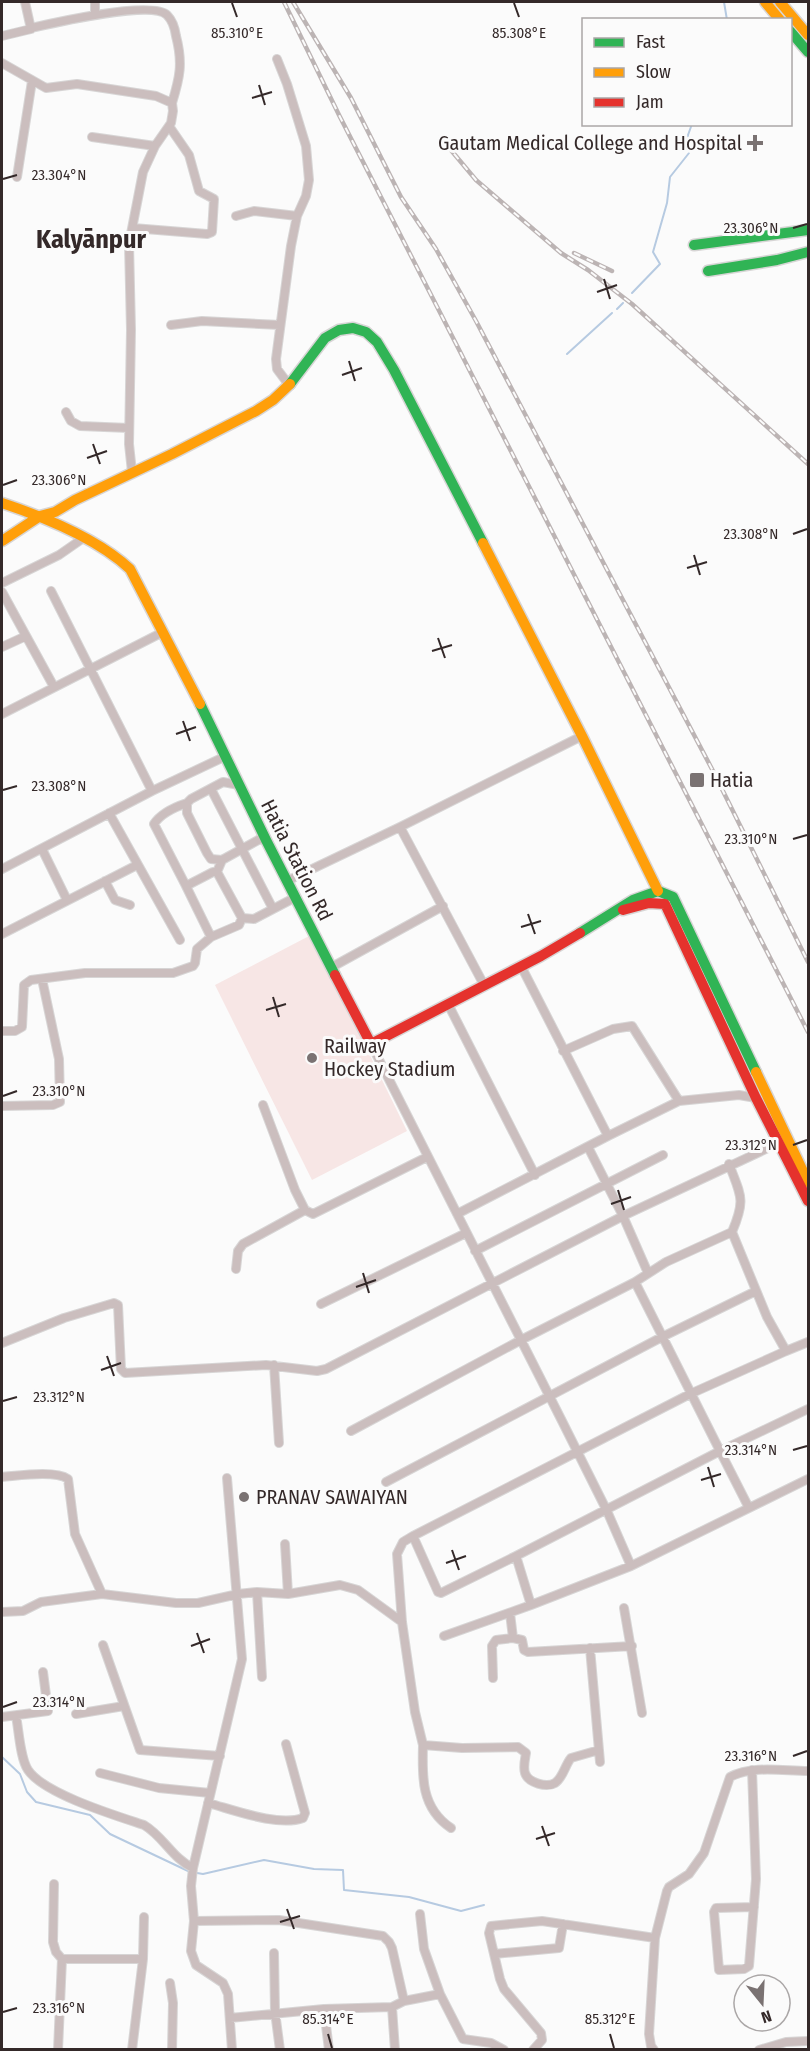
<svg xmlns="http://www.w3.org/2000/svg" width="810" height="2051" font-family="'Fira Sans Condensed',sans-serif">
<rect width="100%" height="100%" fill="#fbfbfb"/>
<!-- green -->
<path fill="#f7e6e5" d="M311,935L407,1131L312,1180L215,985Z"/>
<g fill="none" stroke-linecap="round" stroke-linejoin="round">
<!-- stream -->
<path stroke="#b6cae1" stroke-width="2" d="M724,2L727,20
M632,293L660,264L653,252L667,203L670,177L689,153L688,135L692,124
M617,309L623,303
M567,354L612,313
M2,1757L20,1774L27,1792L36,1802L90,1815L110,1834L188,1871
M197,1873L203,1874L264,1860L314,1869L343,1870L344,1890L409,1897L461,1911L484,1905"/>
<!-- street casing -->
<g stroke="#d7d5d5" stroke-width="10">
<path id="street" d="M95,2V15
M31,28C53,23 152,0 167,15C172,20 175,29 176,36C183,63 180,77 172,103
M2,36L31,29L25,2
M277,59L287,84L306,146L309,180L306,196L297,216L291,246L276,359L277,369L289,385
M2,63L46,88L77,84L156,96L172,103L173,111L171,123L155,146L143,172L129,244L131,330L129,444L132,472
M92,137L155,146
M17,177L32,81
M236,216L254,211L297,216
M133,228L207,234L212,232L214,199L199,191L189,155L169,126
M171,325L202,321L280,325
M66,412L71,421L80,426L129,428
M2,583L59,555L82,539
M51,591L152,791
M2,592L54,687
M2,647L26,636
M2,714L163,632
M211,789L273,909
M109,813L180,940
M400,827L484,985
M266,840L260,839L222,860L217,872L242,918L254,919L296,897
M42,849L67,900
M222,860L211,859L207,853L187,813V803L191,799L223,782L239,785
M2,869L152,791L226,756
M217,872H213L186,886L211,937L239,925L242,918
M105,881L115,900L130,905
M287,881L400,827L582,736
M186,886L154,824C161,813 175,807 187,803
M2,934L137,865
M332,967L443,906
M448,1004L535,1175
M2,1031H15L22,1027L24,985L31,980L85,973H173L193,966L195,963L197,949L211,937
M371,1044L562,1421L607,1511L631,1566L808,1479
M563,1051L613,1029L632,1026L679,1101
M263,1105L295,1190L305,1210L313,1214L427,1157
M2,1106L53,1105L60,1102L59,1059L42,979
M608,1136L679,1101L739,1095L756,1098
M588,1147L623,1216L648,1273
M729,1164C741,1196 746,1199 732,1232
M457,1214L608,1136L521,966
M475,1251L663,1155
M236,1269L238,1251L243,1244L305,1210
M321,1304L466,1233
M2,1343L64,1318L114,1303L118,1305L121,1369L125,1373L266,1365L317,1371L326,1369L623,1216L783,1141
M274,1365L279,1443
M351,1431L521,1340L635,1282
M2,1477C17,1476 55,1470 68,1479L75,1534L102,1594L176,1603H198L238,1594L257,1592L288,1594L340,1585L358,1590L402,1622
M227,1478L242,1659L193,1868L191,1886L194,1921L191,1951L196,1965L223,1983L228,1994L232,2050
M386,1482L662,1337L756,1291
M749,1508L720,1451L808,1409
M413,1536L403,1542L397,1554L402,1622L415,1712L423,1745L462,1748L518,1747L526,1753C525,1759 523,1767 525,1773C528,1783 547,1788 555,1783C563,1778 565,1765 571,1758L599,1750
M285,1544L288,1594
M516,1556L441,1593L438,1592L413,1536L690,1394L786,1351
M631,1566L531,1605L516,1556L720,1451L635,1282L666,1262L732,1232L767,1317L786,1351L808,1342
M257,1592L262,1677
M624,1608L642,1713
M2,1612L23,1611L41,1602L102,1594
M510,1613L513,1638
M444,1636L531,1605
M103,1645L140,1750L220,1756
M590,1648L600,1762
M493,1678L492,1646L496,1640L513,1638L522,1640L524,1650L528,1652L632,1646
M76,1714L124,1706
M16,1716C19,1731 20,1758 28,1770C44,1794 117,1816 144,1825C163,1836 173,1859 193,1868
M2,1717L48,1711L43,1672
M423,1745C422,1777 421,1808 451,1828
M752,1770L756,1879L749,1966L744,1969L719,1970L714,1912L716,1908L754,1907
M100,1773L159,1788L210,1793
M208,1803C234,1810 278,1827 303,1818L305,1813L286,1744
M54,1884L53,1942L56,1952L62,1959H143
M420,1914L424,1949L440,1994
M194,1921L279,1920L383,1936L389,1942L392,1948L404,2001
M274,1953L275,2012L280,2050
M494,1954L559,1948L563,1924
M170,1983L173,2003L172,2050
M324,2009L392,2007
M230,2018L324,2009L329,2050
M58,2050L62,1959
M132,2050L143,1959L144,1917
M395,2050L392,2007L404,2001L440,1994L463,2039L491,2043L504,2050
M533,2050L542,2040L541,2033L504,1989L500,1979L489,1933L491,1926L542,1921L655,1938L667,1891L669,1887L689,1874L704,1853L730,1777C753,1765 783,1771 808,1771
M654,2050L651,2046L649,2034L655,1938
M759,2050L786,2042L808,2041"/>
</g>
<!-- fast casing -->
<g stroke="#d7d5d5" stroke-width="13">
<path id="fast" d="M790,31L808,52
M694,245L808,230
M708,271L777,260L808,252
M290,384L325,338L339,330L353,328L366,332L377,342L394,370L483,543
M200,704L266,840L335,975
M580,933L633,900L658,891L673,897L756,1072"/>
</g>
<!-- slow casing -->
<g stroke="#d7d5d5" stroke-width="13">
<path id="slow" d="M765,2L780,20
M780,2L808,35
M2,503C44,517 98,539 130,569L200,704
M2,541L40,516L55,512L75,500L172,454L256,411L273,400L290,384
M483,543L582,736L658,891
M756,1072L808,1182"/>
</g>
<!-- jam casing -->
<g stroke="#d7d5d5" stroke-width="13">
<path id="jam" d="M623,910L649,903L665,904L756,1098L808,1201
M335,975L371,1044L541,956L580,933"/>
</g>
<!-- street -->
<use href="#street" stroke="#cbbebe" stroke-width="8"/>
<!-- fast -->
<use href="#fast" stroke="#30b455" stroke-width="10"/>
<!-- slow -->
<use href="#slow" stroke="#ff9f0a" stroke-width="10"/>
<!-- jam -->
<use href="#jam" stroke="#e5322d" stroke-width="10"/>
<!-- rail casing -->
<g stroke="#bcb4b4" stroke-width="4.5">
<path id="rail" d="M284,2L339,115L808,1032
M293,2L351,98L401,197L436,249L476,321L713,771L808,962
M445,143L476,180L561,253L588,270L632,304L808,464
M574,253L612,271"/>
</g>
<!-- rail -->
<use href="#rail" stroke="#fbfbfb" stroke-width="2" stroke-dasharray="7" stroke-linecap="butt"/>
</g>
<!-- ticks -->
<path fill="none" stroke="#342929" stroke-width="2" d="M232,3L237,17M514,3L519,17M259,85L265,105M252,98L272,92M3,179L17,175M793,228L807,224M604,279L610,299M597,292L617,285M349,361L355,381M342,375L362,368M93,444L100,464M87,458L107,451M3,485L17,480M793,534L807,529M694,555L700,575M687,568L707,562M438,638L445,658M432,651L452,645M183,721L190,741M176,734L196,727M3,790L17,786M793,839L807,835M528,914L535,934M521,927L541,921M273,997L279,1017M266,1010L286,1004M3,1096L17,1091M793,1145L807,1140M618,1190L624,1210M611,1204L631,1197M363,1273L369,1293M356,1287L376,1280M107,1356L114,1376M101,1370L121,1363M3,1401L17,1397M793,1450L807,1446M708,1467L714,1487M701,1480L721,1474M452,1550L459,1570M446,1563L466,1556M197,1633L204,1653M191,1646L210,1639M3,1707L17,1702M793,1756L807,1751M542,1826L549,1846M536,1839L555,1833M287,1909L294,1929M280,1922L300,1916M3,2012L17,2008M328,2034L332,2048M610,2034L614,2048"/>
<!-- markers -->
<g fill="#7a7272" stroke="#fbfbfb" stroke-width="2">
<path d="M752 134h6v6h6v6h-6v6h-6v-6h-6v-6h6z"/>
<rect x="689" y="772" width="16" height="16" rx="3"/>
<circle cx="312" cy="1058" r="6"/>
<circle cx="244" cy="1497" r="6"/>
</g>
<g text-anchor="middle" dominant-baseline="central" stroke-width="6" stroke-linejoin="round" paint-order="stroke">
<!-- poi labels -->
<g font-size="20" fill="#342929" stroke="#fbfbfb" text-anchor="start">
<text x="742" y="143" text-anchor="end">Gautam Medical College and Hospital</text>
<text x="710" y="780">Hatia</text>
<text x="324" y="1046">Railway<tspan x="324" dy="23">Hockey Stadium</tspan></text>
<text x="256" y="1497">PRANAV SAWAIYAN</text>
</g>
<!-- street labels -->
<g font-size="20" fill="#342929" stroke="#fbfbfb">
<text transform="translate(297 860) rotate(63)">Hatia Station Rd</text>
</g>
<!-- district labels -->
<g font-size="26" font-weight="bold" fill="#342929" stroke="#fbfbfb">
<text x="91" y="239">Kalyānpur</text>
</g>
</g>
<g font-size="15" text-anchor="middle" fill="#342929" stroke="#fbfbfb" stroke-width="6" stroke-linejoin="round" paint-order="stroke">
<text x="237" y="38">85.310°E</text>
<text x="519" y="38">85.308°E</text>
<text x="59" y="180">23.304°N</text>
<text x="751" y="233">23.306°N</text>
<text x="59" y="485">23.306°N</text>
<text x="751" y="539">23.308°N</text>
<text x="59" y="791">23.308°N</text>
<text x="751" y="844">23.310°N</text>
<text x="59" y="1096">23.310°N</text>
<text x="751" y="1150">23.312°N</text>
<text x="59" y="1402">23.312°N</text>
<text x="751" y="1455">23.314°N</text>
<text x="59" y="1707">23.314°N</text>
<text x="751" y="1761">23.316°N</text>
<text x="59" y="2013">23.316°N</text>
<text x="328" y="2024">85.314°E</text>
<text x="610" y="2024">85.312°E</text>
</g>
<!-- border -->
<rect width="810" height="2051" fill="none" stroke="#342929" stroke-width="6"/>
<!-- legend -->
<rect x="582" y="18" width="210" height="108" fill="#fbfbfb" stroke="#aba7a7" stroke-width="1.5"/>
<rect x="594" y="38" width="30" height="9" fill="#30b455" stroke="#aba7a7" stroke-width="1.5"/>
<text x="636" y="48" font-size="18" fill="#342929">Fast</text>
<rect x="594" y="68" width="30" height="9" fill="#ff9f0a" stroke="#aba7a7" stroke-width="1.5"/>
<text x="636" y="78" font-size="18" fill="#342929">Slow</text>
<rect x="594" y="98" width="30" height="9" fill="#e5322d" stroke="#aba7a7" stroke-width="1.5"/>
<text x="636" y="108" font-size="18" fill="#342929">Jam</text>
<!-- north arrow -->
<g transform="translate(762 2003) rotate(162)"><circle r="28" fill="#fbfbfb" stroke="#aba7a7" stroke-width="1.5"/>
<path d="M0-4.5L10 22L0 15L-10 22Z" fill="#7a7272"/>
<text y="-9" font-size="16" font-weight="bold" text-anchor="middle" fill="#342929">N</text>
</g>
</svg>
